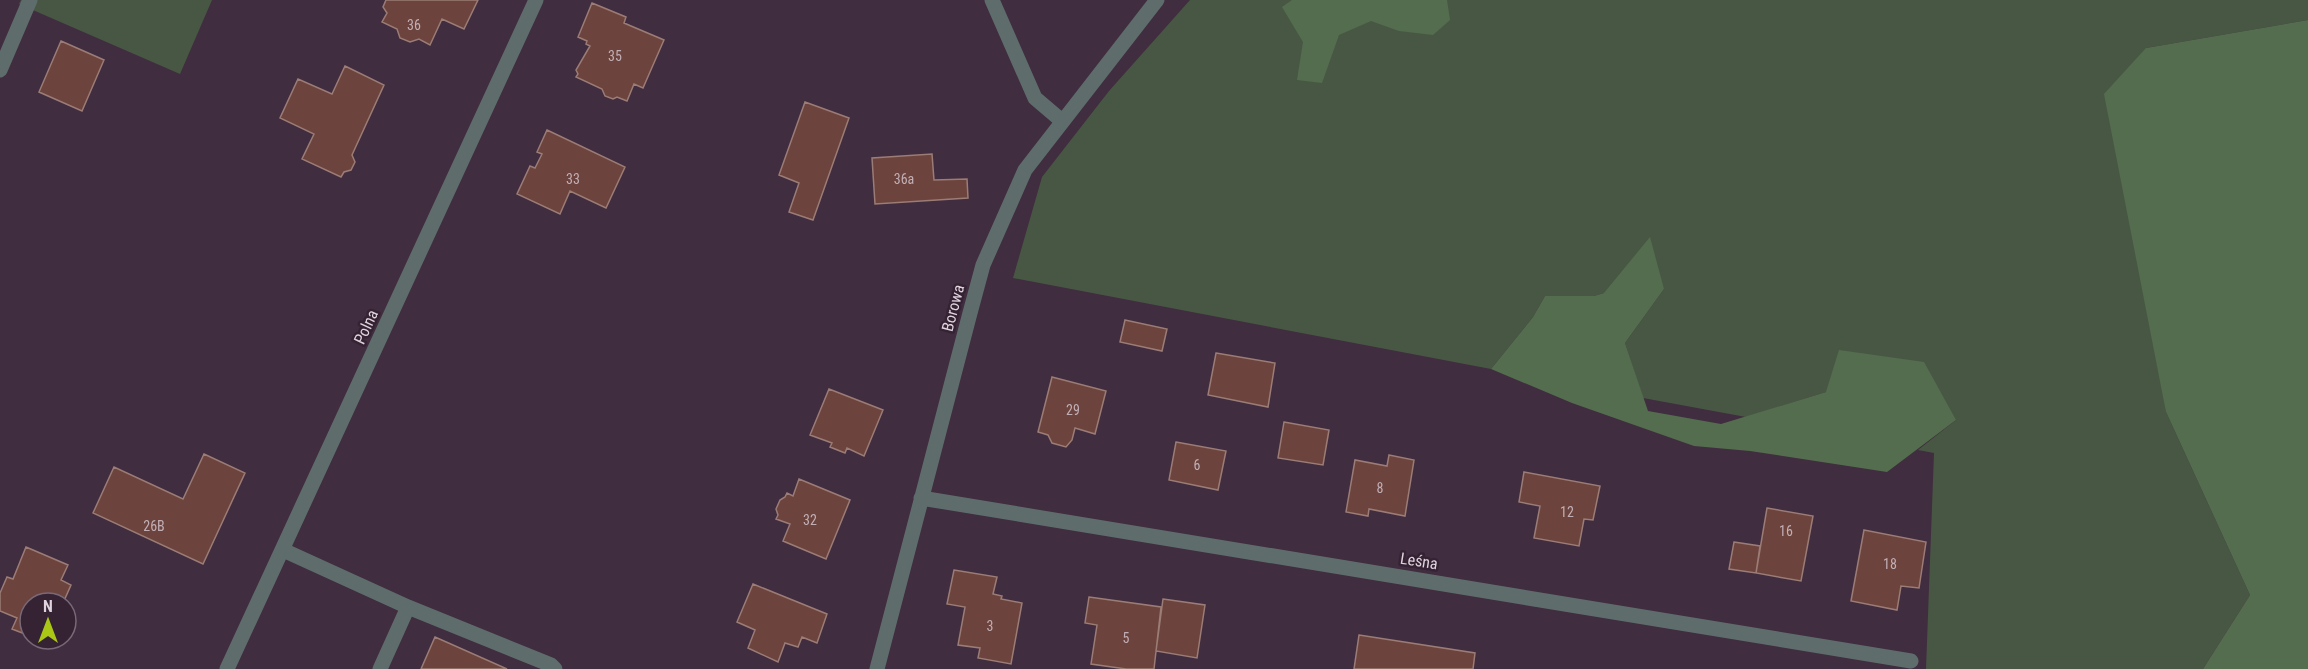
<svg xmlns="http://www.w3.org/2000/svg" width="2308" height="669" font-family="'Roboto Condensed',sans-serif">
<rect width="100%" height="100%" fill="#402d3f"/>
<!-- green -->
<path fill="#485744" d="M21,0H212L180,74L19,4Z
M1190,0H2308V20L2146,48L2166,412L2250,595L2203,669H1926L1934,453L1918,450L1956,420L1826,392L1746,417L1643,398L1625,343L1664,289L1604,293L1594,296H1545L1533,317L1491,369L1013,278L1042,177L1109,91Z"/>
<!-- forest -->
<path fill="#546d4e" d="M1292,0H1447L1450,20L1433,35L1399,31L1371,21L1339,35L1322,83L1297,80L1303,42L1282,7Z
M2308,20V669H2203L2250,595L2166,412L2104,94L2146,48Z
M1650,237L1664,289L1625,343L1648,411L1721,424L1826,392L1839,350L1924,362L1956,420L1887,472L1750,451L1694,446L1572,403L1491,369L1533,317L1545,296H1594L1604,293Z"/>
<!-- building -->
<path fill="#6c443d" stroke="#9b7c76" stroke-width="1.5" d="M386,0H478L464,29L442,19L430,45L419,39L410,42L400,38L397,29L382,22L387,13L383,7Z
M592,3L626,17L624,23L664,40L643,88L634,84L627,101L617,97L613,99L605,96L602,89L576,77L578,74L576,70L590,46L586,44L587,41L578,37Z
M61,41L104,60L82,111L39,92Z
M345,66L384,85L352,155L355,162L351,170L344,172L341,177L302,159L314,134L280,118L298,79L332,94Z
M805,102L849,118L813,220L789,212L799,183L779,175Z
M547,130L625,167L606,208L570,191L560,214L517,194L530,166L535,168L542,154L537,152Z
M932,154L934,180L967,179L968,198L875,204L872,158Z
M1125,320L1167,329L1162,351L1120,342Z
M1216,353L1275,363L1268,407L1208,395Z
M1052,377L1106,391L1095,434L1075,428L1072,440L1066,447L1052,443L1048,435L1038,432Z
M829,389L883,410L864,456L847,448L845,453L830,447L832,443L810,435Z
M1284,422L1329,430L1323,465L1278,458Z
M1176,442L1226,451L1218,490L1169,480Z
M204,454L245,473L203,564L93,513L114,467L183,499Z
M1389,455L1414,460L1405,516L1369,509L1368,516L1346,512L1355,460L1387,466Z
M1524,472L1600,486L1593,520L1584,519L1579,546L1534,538L1540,506L1519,502Z
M799,479L850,500L826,559L783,541L790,524L776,519L778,515L776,509L780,500L785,497L787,493L793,496Z
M1767,508L1813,516L1801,581L1756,573Z
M1864,530L1926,542L1919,588L1901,586L1897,610L1851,601Z
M1734,542L1760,546L1756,573L1729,569Z
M26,547L68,565L61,580L71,585L63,603H30V636L12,629L17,618L0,611V593L7,577L13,579Z
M954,570L997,577L993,594L1002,596L1001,599L1022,603L1011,664L978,658L980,648L958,645L965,607L947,604Z
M753,584L827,614L817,643L802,637L798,647L785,643L778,662L748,648L755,630L737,622Z
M1089,597L1161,607L1154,669H1126L1091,664L1097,625L1085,623Z
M1163,599L1205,605L1197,658L1156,651Z
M1359,635L1475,653L1473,669H1354Z
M435,637L507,669H421Z"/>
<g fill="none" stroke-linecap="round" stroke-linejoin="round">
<!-- minor -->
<path stroke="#5e6d6c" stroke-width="15" d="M992,0L1035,98L1062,121
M0,70L30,0
M921,498L1911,661
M283,550L408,607L380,669
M408,607L551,665L555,669
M227,669L536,0
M877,669L970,313L983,265L1025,170L1157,0"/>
</g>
<g text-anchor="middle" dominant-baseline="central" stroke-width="5" stroke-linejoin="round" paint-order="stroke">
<!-- number labels -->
<g font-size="14" fill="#c2afb6">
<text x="414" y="25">36</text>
<text x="615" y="56">35</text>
<text x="573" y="179">33</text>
<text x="904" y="179">36a</text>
<text x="1073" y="410">29</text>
<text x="1197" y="465">6</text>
<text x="1380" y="488">8</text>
<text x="1567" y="512">12</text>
<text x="810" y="520">32</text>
<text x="154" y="526">26B</text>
<text x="1786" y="531">16</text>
<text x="1890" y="564">18</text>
<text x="990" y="626">3</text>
<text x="1126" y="638">5</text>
</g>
<!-- street labels -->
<g font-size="16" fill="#dfd3de" stroke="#352334">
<text transform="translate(953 308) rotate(-75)">Borowa</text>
<text transform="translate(366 327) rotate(-65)">Polna</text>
<text transform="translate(1419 561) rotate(9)">Leśna</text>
</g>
</g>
<!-- north arrow -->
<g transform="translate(48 621)"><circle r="28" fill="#352334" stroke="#796978" stroke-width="1.5"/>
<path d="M0-4.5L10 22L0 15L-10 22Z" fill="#abc716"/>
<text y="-9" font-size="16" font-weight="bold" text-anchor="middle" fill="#dfd3de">N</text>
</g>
</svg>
